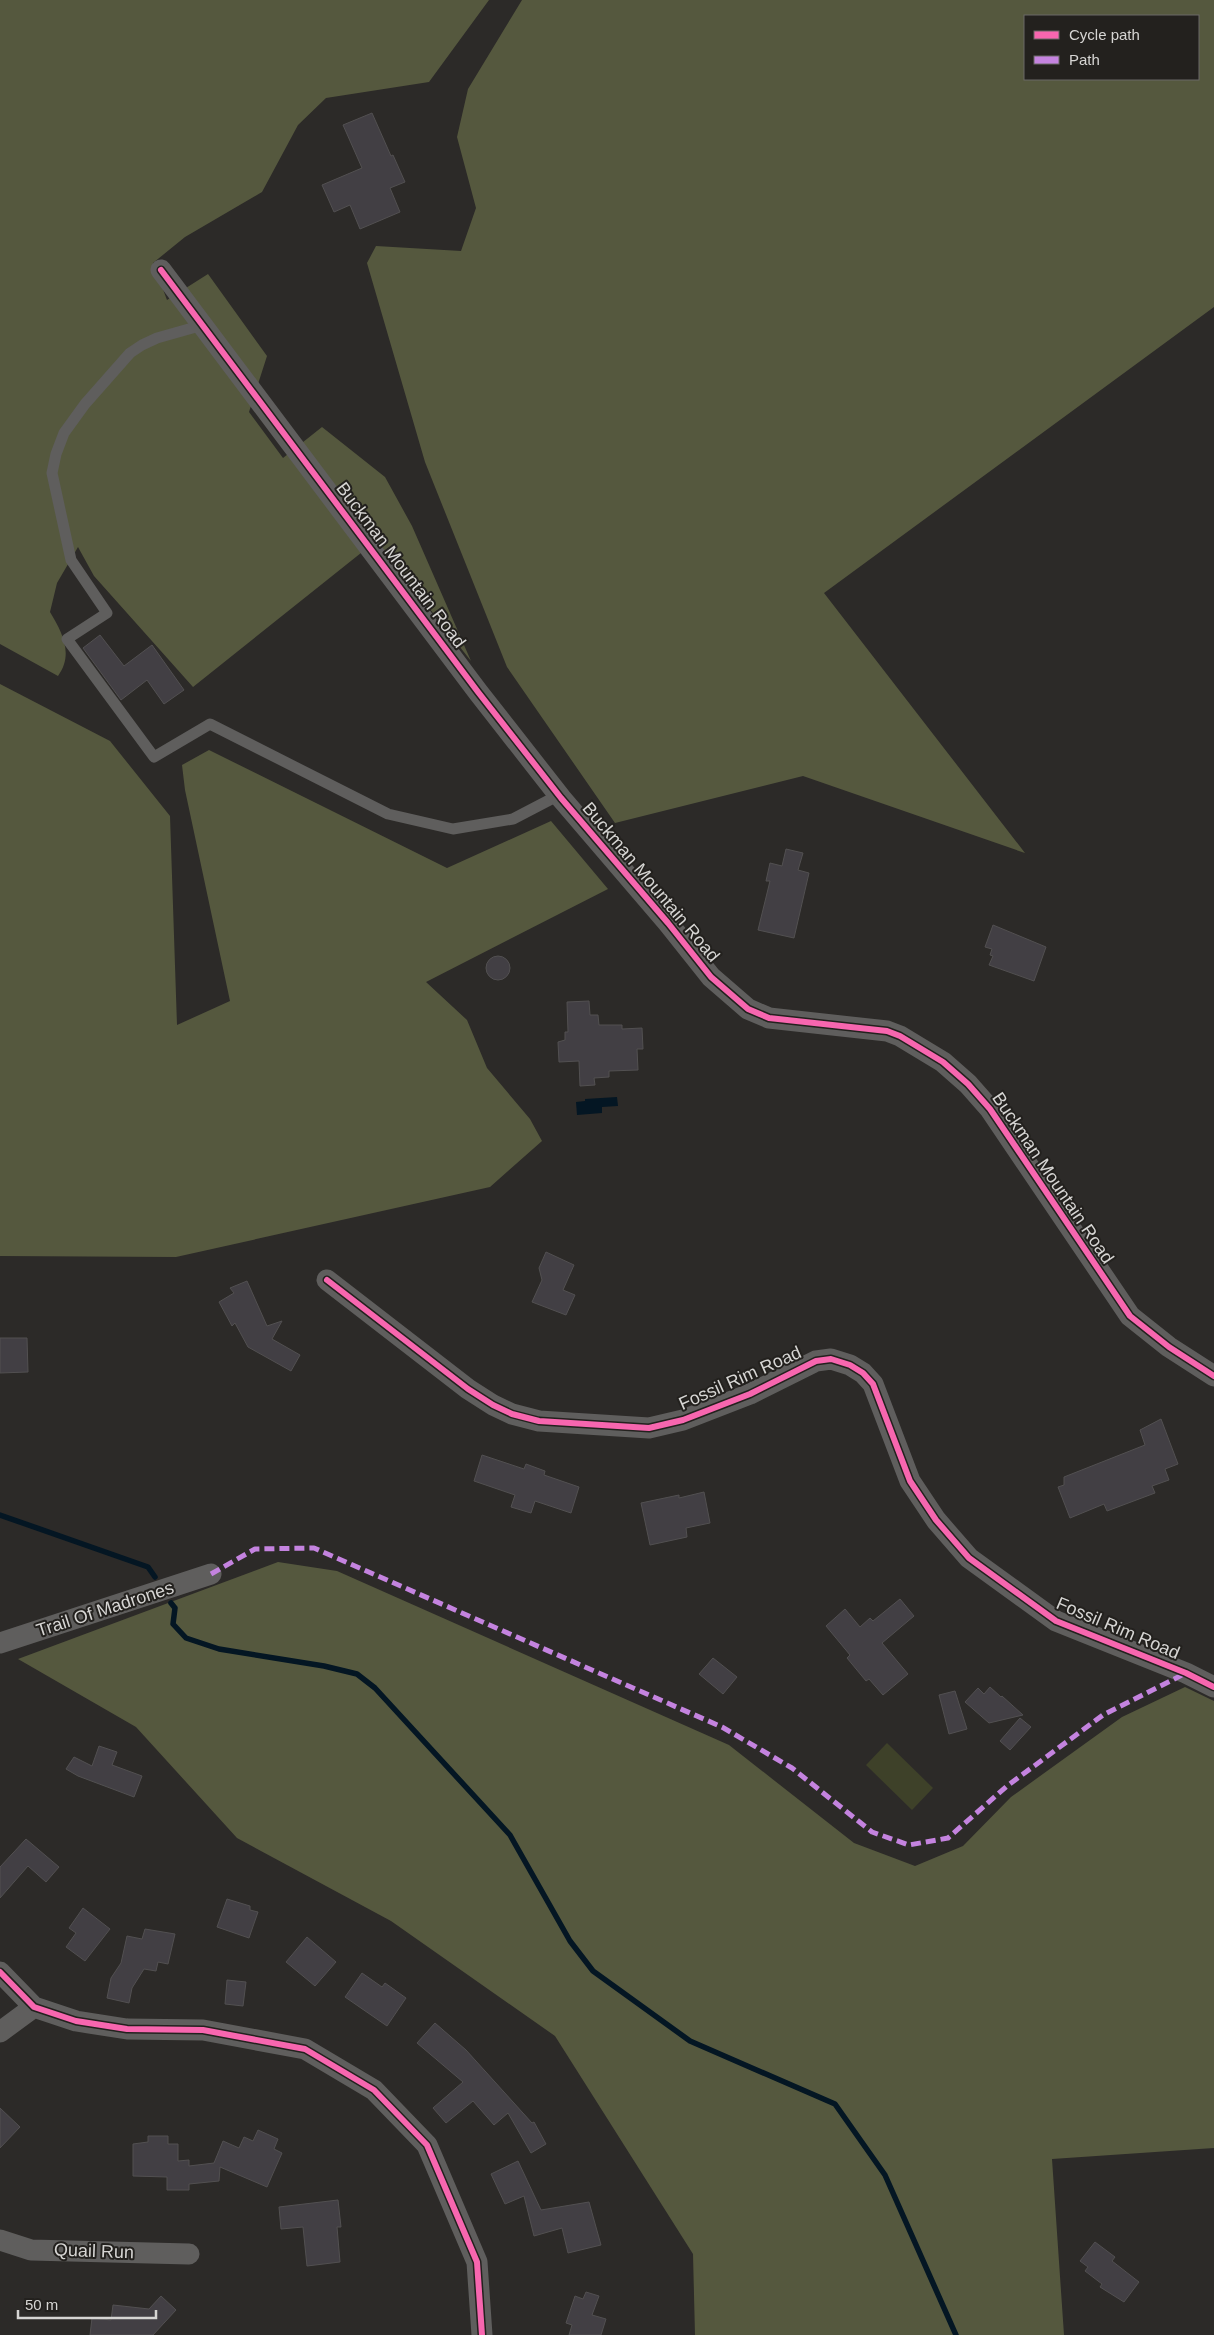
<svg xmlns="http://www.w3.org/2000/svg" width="1214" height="2335" font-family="Helvetica,sans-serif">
<rect width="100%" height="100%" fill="#2c2a28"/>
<!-- green -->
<path fill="#3e4129" d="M887,1743L933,1788L912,1810L866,1765Z"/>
<!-- forest -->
<path fill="#55583e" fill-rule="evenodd" d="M0,0H489L429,82L326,98L298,125L262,192L185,237L153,263L167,300L208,274L267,356L249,412L283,458L322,427L385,477L412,526L471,661L376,541L193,687L94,576L78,547L57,583L50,612C62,632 74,654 58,676L0,644Z
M522,0H1214V307L824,593L1025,853L803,776L615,823L507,667L425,462L367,263L376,246L461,251L476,208L457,137L468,89ZM1025,16H1198V79H1025Z
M0,684L110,741L170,816L177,1025L230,1001L185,790L182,765L209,750L447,868L551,821L608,889L426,982L467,1020L487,1068L530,1119L542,1141L490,1187L176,1257L0,1256Z
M278,1562L337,1571L729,1745L854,1843L915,1866L963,1846L1011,1797L1122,1717L1185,1687L1214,1701V2148L1052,2159L1064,2335H695L693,2254L555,2036L391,1921L237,1838L136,1727L18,1659Z"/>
<!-- water -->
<path fill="#041623" d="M617,1097L618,1106L602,1107V1113L577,1115L576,1102L585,1101V1099Z"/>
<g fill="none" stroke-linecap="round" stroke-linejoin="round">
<!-- stream -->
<path stroke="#041623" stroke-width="5.5" d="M0,1515L148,1567L155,1577
M171,1603L175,1608L173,1624L186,1638L219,1649L324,1666L357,1674L375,1688L510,1835L570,1941L593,1971L690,2041L835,2104L885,2175L956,2335"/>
</g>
<!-- building -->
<path fill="#423f44" stroke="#525051" d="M372,113L391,156L393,155L405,182L390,188L400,212L360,229L350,205L334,212L322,185L362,168L343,125Z
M100,635L124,666L152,645L184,690L164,704L147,680L121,700L83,648Z
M786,849L803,853L798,870L809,873L794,938L758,930L770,881H766L770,863L782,866Z
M993,925L1046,947L1034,981L989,965L993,956L990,955L992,949L985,947Z
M486 968a12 12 0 1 1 24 0a12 12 0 1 1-24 0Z
M589,1001L590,1015H598L599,1025H622V1029L642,1028L643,1049H637L638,1070L609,1071V1077L594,1078L595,1085L580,1086L579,1061L559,1062L558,1042L565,1040V1032H568L567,1002Z
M546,1252L574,1265L563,1290L575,1295L566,1315L532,1302L542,1280L539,1268Z
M247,1281L267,1326L282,1321L272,1339L300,1355L291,1371L248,1347L235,1323L232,1326L219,1302L234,1293L230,1288Z
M0,1338H27L28,1372L0,1373Z
M1161,1419L1178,1464L1165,1469L1169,1480L1152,1486L1155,1493L1107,1511L1104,1504L1070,1518L1058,1487L1064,1485V1477L1145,1445L1140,1430Z
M482,1455L524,1469L526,1464L545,1471L544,1475L579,1487L571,1513L535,1501L531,1513L511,1507L515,1495L474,1481Z
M704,1492L710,1523L686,1528L687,1537L650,1545L641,1503L679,1495V1498Z
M900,1599L914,1616L882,1643L908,1674L883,1695L869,1679L866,1681L847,1658L850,1655L826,1626L845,1609L860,1627L870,1618L873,1621Z
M713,1658L737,1677L723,1694L699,1674Z
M990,1687L1001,1697L1002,1696L1023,1715L989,1723L965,1702L978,1688L984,1694Z
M955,1691L967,1729L949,1734L939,1695Z
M1020,1718L1031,1727L1010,1750L1000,1741Z
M99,1746L117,1752L112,1765L142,1776L134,1797L78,1776L66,1769L74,1757L92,1766Z
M26,1839L59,1867L46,1882L28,1866L0,1898V1867Z
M227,1899L250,1906V1910L258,1912L249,1938L217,1927Z
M83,1908L110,1929L85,1961L66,1947L76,1933L69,1928Z
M145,1929L175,1934L168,1964L158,1962L156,1971L144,1969L132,1988L129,2003L107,1998L111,1978L121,1963L127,1936L142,1939Z
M307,1937L336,1962L315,1986L286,1962Z
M362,1973L382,1987L385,1983L406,1998L387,2026L345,1997Z
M227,1980L246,1982L243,2006L225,2004Z
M435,2023L466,2050L532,2123L534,2122L546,2144L531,2153L508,2113L494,2125L473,2101L446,2123L433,2108L463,2082L417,2043Z
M0,2108L20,2127L0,2148Z
M258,2130L278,2139L274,2149L282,2153L267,2187L220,2167L219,2181L189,2184V2190H167V2177L133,2176V2144L148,2142V2136H168V2144H178V2161L189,2160V2166L214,2163L223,2141L239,2148L244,2137L253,2141Z
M518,2161L541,2210L589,2202L601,2245L568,2253L562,2228L534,2236L524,2196L505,2204L491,2174Z
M338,2200L341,2227H337L340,2262L307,2266L303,2227L281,2229L279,2207Z
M1095,2242L1115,2257L1112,2261L1139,2282L1124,2302L1100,2287L1102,2284L1085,2271L1088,2267L1080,2261Z
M586,2292L599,2296L592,2315L606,2319L601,2335H569L572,2325L566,2323L575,2296L583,2299Z
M161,2296L176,2310L153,2335H90L92,2318L111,2320L113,2305L149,2309Z"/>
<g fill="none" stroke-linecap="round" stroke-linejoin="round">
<!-- lane -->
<path stroke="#5f5e5d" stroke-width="11" d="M203,325L157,338L142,345L130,353L85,404L64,433L56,454L52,473L71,560L107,613L67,639L154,757L210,724L388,814L453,829L513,819L559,795"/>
<!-- street -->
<path stroke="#5f5e5d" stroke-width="21" d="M161,270L478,692L561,798L668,923L711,977L748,1009L769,1018L887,1031L900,1036L943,1062L968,1084L990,1109L1130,1316L1169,1347L1214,1376
M327,1280L468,1389L493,1405L512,1414L539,1421L649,1428L683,1420L750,1394L816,1361L831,1359L850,1365L863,1373L873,1384L910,1481L936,1520L969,1558L1056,1621L1186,1673L1214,1687
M0,1643L211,1574
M0,1972L34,2007L76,2021L127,2029L203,2030L305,2049L374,2090L427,2145L477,2262L482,2335
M0,2032L34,2007
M0,2240L31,2250L189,2254"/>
<!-- quiet -->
<path stroke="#c483df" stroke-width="5" stroke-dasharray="10 5" stroke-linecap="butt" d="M211,1574L255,1549L314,1548L722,1727L792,1768L872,1832L909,1845L948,1838L1007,1786L1103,1715L1186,1673"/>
<!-- cycleway casing -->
<g stroke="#23211e" stroke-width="9">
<path id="cycleway" d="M161,270L478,692L561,798L668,923L711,977L748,1009L769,1018L887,1031L900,1036L943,1062L968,1084L990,1109L1130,1316L1169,1347L1214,1376
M327,1280L468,1389L493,1405L512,1414L539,1421L649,1428L683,1420L750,1394L816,1361L831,1359L850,1365L863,1373L873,1384L910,1481L936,1520L969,1558L1056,1621L1186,1673L1214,1687
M0,1972L34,2007L76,2021L127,2029L203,2030L305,2049L374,2090L427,2145L477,2262L482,2335"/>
</g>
<!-- cycleway -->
<use href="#cycleway" stroke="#f766af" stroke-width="6"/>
</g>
<g text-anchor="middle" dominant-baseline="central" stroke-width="4" stroke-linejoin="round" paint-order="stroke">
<!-- street labels -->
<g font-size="18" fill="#d6d5d3" stroke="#23211e">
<text transform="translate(401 565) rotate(53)">Buckman Mountain Road</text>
<text transform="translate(651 882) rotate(50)">Buckman Mountain Road</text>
<text transform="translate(1053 1178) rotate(56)">Buckman Mountain Road</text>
<text transform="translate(740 1378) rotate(-24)">Fossil Rim Road</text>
<text transform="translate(105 1609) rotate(-18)">Trail Of Madrones</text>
<text transform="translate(1118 1628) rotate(23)">Fossil Rim Road</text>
<text transform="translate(94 2251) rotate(2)">Quail Run</text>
</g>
</g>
<!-- legend -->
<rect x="1024" y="15" width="175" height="65" fill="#23211e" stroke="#6b6966"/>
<rect x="1034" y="31" width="25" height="8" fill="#f766af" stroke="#6b6966"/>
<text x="1069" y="40" font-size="15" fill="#d6d5d3">Cycle path</text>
<rect x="1034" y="56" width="25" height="8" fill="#c483df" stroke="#6b6966"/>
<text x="1069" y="65" font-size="15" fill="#d6d5d3">Path</text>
<!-- scale -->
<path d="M18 2310v8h138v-8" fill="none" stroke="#d6d5d3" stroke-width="2.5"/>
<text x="25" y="2310" font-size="15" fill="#d6d5d3" stroke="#23211e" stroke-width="4" paint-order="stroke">50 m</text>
</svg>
